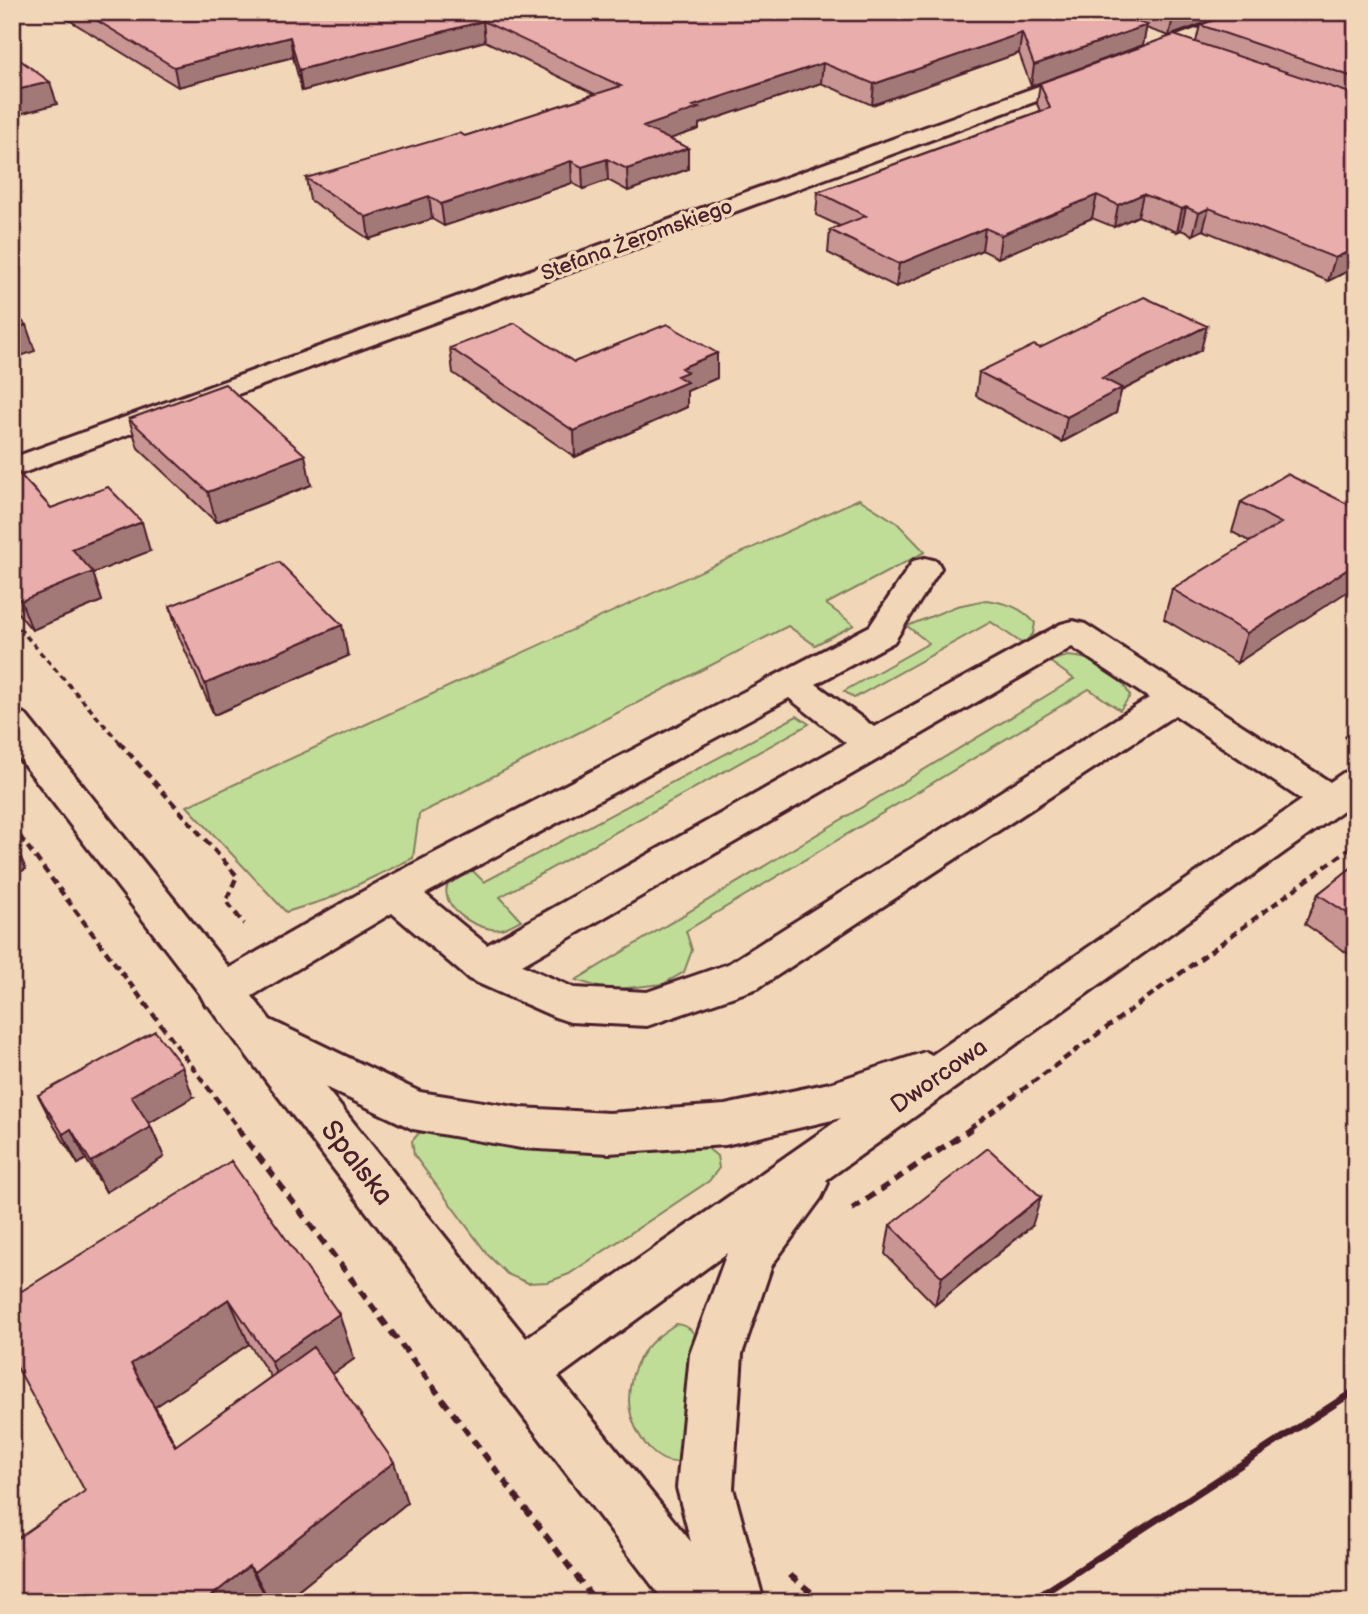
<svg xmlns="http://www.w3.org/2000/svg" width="1368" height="1614" font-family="'Balsamiq Sans',sans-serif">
<rect width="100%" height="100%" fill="#f1d6b8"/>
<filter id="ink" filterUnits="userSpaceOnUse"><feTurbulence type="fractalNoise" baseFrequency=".0143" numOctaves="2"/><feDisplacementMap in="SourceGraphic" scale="14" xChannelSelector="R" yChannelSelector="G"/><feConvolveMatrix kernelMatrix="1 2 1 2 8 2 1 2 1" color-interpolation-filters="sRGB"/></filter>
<g filter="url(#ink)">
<!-- green -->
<path fill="#bfdd96" stroke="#847e60" stroke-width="2" d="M859,499L897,523L925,552L826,604L854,625L815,645L788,626L419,814L413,858L328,899L286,912L187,806Z
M986,600C1007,603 1021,607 1035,623L1033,634L1023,644L991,622L854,698L844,691L929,643L907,626L957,606Z
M1068,656C1097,658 1118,669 1130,696L1120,710L1089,689L686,931L692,950L684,972L663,984L608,990L576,980L1074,679L1049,661Z
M797,716L809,724L500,897L521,920C515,923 507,928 501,929C479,933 433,905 450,880C454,874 462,869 467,865L484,882Z
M432,1130C526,1156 609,1151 704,1145L717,1156L719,1168L709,1181L569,1274L548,1282L528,1283L507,1274L488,1255L414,1155L412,1141L419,1133Z
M676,1324C689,1326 694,1330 697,1343L683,1461C653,1469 629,1426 629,1400C629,1386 633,1369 640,1358C648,1343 662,1333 676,1324Z"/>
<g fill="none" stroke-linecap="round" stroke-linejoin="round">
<!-- minor casing -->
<g stroke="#4a1f2b" stroke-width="6">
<path id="minor" d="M1243,12H1270L1268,16L12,477V458Z
M925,558L937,561L941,568L894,642L816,684L874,727L1061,624L1073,621L1085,624L1330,782L1343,773L1356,769V801L826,1180L828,1183L821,1198L772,1265L742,1354L733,1488L764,1602H665L209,1006L206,1005L200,994L12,749V711L25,714L229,968L381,881L870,626L913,561ZM1072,647L1149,698L728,964L647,992L574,988L522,965ZM789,698L846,743L487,945L425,894ZM1175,715L1302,800L932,1055L925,1052L830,1083L725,1105L609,1113L521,1108L420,1092L270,1020L252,996L392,913L469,979L555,1017L570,1022L647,1026L758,988ZM325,1087L413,1129L521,1148L609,1153L725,1145L841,1118L526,1338ZM727,1253L690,1354L677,1488L691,1542L558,1377Z"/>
</g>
<!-- path-far2 -->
<path stroke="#4a1f2b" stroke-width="3.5" stroke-dasharray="6 4.5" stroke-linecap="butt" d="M12,620L121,744
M1345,738L1356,730"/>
<!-- path-far1 -->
<path stroke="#4a1f2b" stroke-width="4.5" stroke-dasharray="8 5" stroke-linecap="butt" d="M119,742L237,876L226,901L244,924
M12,826L239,1129
M969,1129L1356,844"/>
<!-- path -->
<path stroke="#4a1f2b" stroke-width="6" stroke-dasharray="10 7" stroke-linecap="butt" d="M237,1128L596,1602
M852,1209L972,1128
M790,1575L823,1602"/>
<!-- minor -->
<use href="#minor" fill="#f1d6b8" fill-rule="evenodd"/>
<!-- rail -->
<path stroke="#4a1f2b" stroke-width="7" d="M1030,1602L1356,1390"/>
</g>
<!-- wall -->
<path fill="#c89593" stroke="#4a1f2b" stroke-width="2" fill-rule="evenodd" d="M56,12H1235L1169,36L1146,28L1143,45L1031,86L1019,53L872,105L821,83L699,124V129L669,139L688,148V169L628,191L608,180L583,189L572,183L444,226L432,219L369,239L310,200L306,178L465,136L595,94L485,41L302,91L293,57L178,87Z
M1356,12V267L1328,281L1203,230L1193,235L1181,230L1177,232L1138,216L1114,227L1092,218L998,258L982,250L896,287L828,253L830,230L840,226L816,215L818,192L1040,111L1037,104L1040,83L1196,42L1200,25Z
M450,348L574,362L717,353V378L687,391V407L575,457L453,373Z
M1201,350L1121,391L1116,413L1062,442L976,396L979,372Z
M129,419L311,485L216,522L138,448Z
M12,466L51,508L150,551L93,573L102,601L32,630L12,606Z
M1241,502L1356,508L1237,663L1164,619L1172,589L1251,542L1232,532Z
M170,606L348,656L214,715L179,637Z
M1356,864V959L1305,924L1318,894Z
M38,1095L193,1097L149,1123L164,1157L106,1192L86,1159L78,1164L54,1126Z
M231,1161L354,1359L332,1374L407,1503L284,1602H12L85,1491ZM249,1344L271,1377L176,1446L155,1407Z
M890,1225L1032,1226L935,1305L885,1254Z"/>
<!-- shaded-wall -->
<path fill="#a37978" stroke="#4a1f2b" stroke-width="2" d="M1185,12H1235L1169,36L1173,17Z
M483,21L485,41L302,91L299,70Z
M1147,25L1143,45L1031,86L1034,65Z
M1022,33L1019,53L872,105L874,84Z
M290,37L293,57L178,87L174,67Z
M823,63L821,83L699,124V129L643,148V127L693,106Z
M50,82L57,104L12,116V91Z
M688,148V169L628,191L627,169Z
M607,159L608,180L583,189L582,167Z
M571,161L572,183L444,226L441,204Z
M1143,194L1138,216L1114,227L1118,205Z
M1097,195L1092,218L998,258L1001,235Z
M429,196L432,219L369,239L366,217Z
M1186,207L1181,230L1177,232L1182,209Z
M1209,208L1203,230L1193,235L1199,213Z
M985,228L982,250L896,287L899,264Z
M1356,248V267L1328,281L1335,258Z
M26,325L35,351L12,359V329Z
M1207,326L1201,350L1121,391L1116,413L1062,442L1067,417L1102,378Z
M717,353V378L687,391V407L575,457L574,431L677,376L681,368Z
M305,455L311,485L216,522L208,492Z
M142,522L150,551L93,573L102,601L32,630L21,601L72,549Z
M1356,564V586L1237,663L1247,633Z
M342,625L348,656L214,715L205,684Z
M12,838L26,869L12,876Z
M182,1066L193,1097L144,1126L131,1096Z
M151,1127L164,1157L106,1192L91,1162Z
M71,1129L86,1159L78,1164L63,1134Z
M1041,1197L1032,1226L935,1305L942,1277Z
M229,1299L249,1344L155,1407L198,1488L131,1364Z
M339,1314L354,1359L289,1405L271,1361Z
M394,1462L407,1503L284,1602H270L254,1572Z
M249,1566L269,1602H204Z"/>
<!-- building -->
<path fill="#e9adab" stroke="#4a1f2b" stroke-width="2" d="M83,12H1107L1147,25L1034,65L1022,33L874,84L823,63L693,106L699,108L643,127L688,148L627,169L607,159L582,167L571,161L441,204L429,196L366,217L306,178L459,133L465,136L621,86L483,21L299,70L290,37L174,67Z
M1160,12H1185L1173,17Z
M1237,12H1356V78L1200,25Z
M1174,35L1356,95V248L1335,258L1209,208L1199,213L1186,207L1182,209L1143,194L1118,205L1097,195L1001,235L985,228L899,264L830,230L866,216L818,192L1050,108L1040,83Z
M12,54L50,82L12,91Z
M1144,297L1207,326L1102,378L1122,388L1067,417L979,372L1034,345L1040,348Z
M12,311L26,325L12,329Z
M515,323L574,362L667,324L717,353L681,368L687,372L677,376L687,382L574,431L450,348Z
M225,384L305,455L208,492L129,419Z
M12,466L51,508L108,487L142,522L72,549L93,572L21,601L12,591Z
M1287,474L1356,508V564L1247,633L1172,589L1281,523L1241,502Z
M279,562L342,625L205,684L170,606Z
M1356,864V919L1318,894Z
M155,1031L182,1066L131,1096L151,1127L91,1162L71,1129L63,1134L38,1095Z
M988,1148L1041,1197L942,1277L890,1225Z
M231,1161L339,1314L271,1361L229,1299L131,1364L175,1446L313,1347L394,1462L254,1572L249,1566L204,1602H12V1542L85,1491L12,1358V1297Z"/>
</g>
<g text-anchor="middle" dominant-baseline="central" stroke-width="7" stroke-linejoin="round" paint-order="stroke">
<!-- far-street labels -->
<g font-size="21" fill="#4a1f2b" stroke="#f1d6b8">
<text transform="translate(637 240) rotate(-20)">Stefana Żeromskiego</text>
</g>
<!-- street labels -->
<g font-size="24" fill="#4a1f2b" stroke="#f1d6b8">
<text transform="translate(939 1076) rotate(-35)">Dworcowa</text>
</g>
<!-- near-street labels -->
<g font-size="28" fill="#4a1f2b" stroke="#f1d6b8">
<text transform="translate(357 1163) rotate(52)">Spalska</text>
</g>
</g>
<!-- margin -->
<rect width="1368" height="1614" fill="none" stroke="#f1d6b8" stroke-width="42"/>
<rect x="21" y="21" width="1326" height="1572" fill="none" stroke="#4a1f2b" stroke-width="2.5" filter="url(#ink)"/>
</svg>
